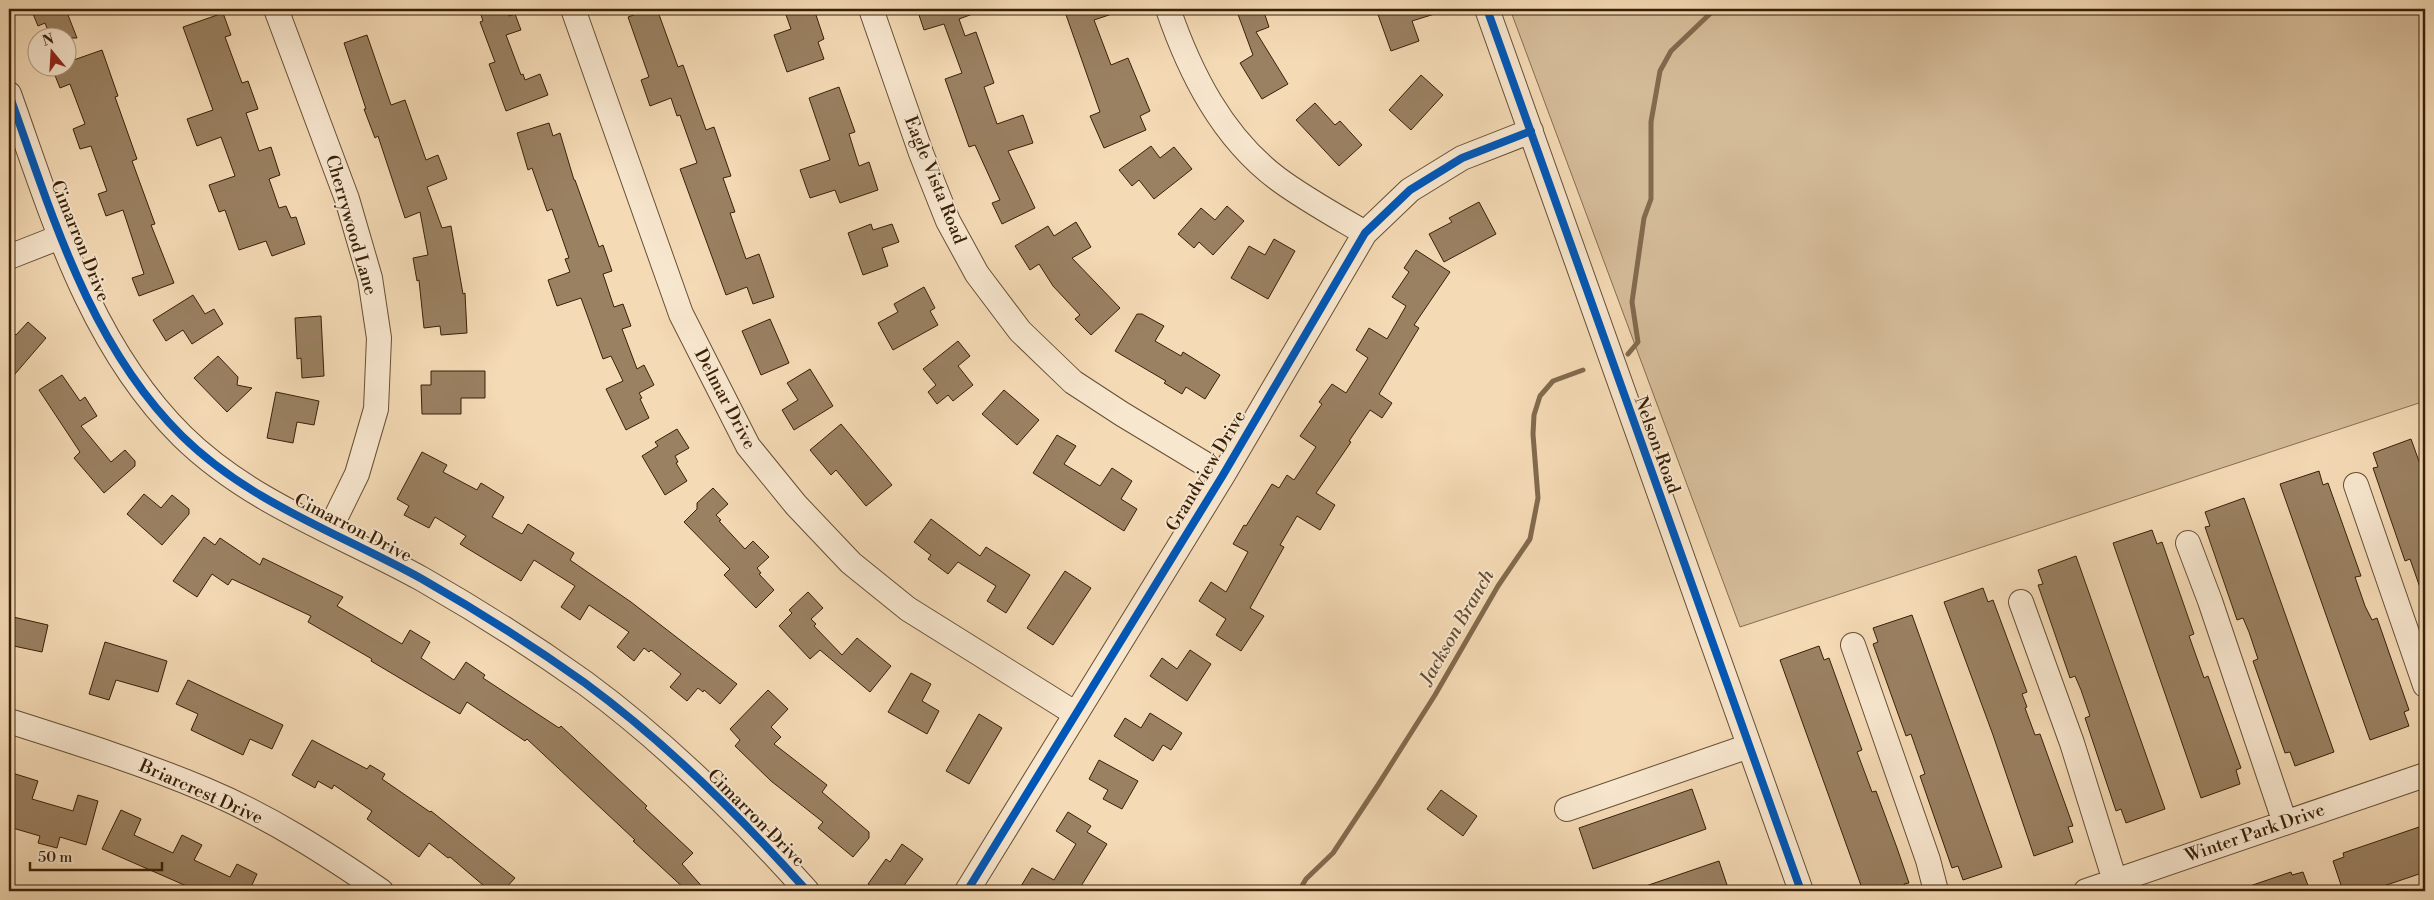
<svg xmlns="http://www.w3.org/2000/svg" width="2434" height="900" font-family="'Libre Bodoni',serif">
<rect width="100%" height="100%" fill="#f4dab5"/>
<filter id="stains"><feTurbulence type="fractalNoise" baseFrequency=".004" numOctaves="4"/><feColorMatrix values="0 0 0 0 .2 0 0 0 0 .09 0 0 0 0 .02 0 0 0 .5 -.17"/></filter>
<radialGradient id="worn" r=".72"><stop offset=".6" stop-color="#630" stop-opacity="0"/><stop offset="1" stop-color="#630" stop-opacity=".3"/></radialGradient>
<!-- green -->
<path fill="#d4bb98" stroke="#866e50" d="M1510,9H2425V401L1740,627Z"/>
<g fill="none" stroke-linecap="round" stroke-linejoin="round">
<!-- stream -->
<path stroke="#826a4d" stroke-width="5" d="M1628,354L1638,342L1632,302L1644,218L1651,199V122L1660,71L1671,51L1715,9
M1299,891L1306,879L1333,853L1378,785L1435,695L1498,586L1530,539L1538,498L1533,434L1534,415L1540,396L1553,381L1583,370"/>
</g>
<!-- building -->
<path fill="#9a8162" stroke="#382109" d="M31,9H80L68,15L77,38H51L45,23L38,26Z
M479,9H506L509,16L515,14L521,30L506,35L521,75L523,74L525,80L540,74L548,95L506,111L489,64L495,62L480,22L483,21Z
M650,9H657L678,67L683,65L706,130L714,127L731,176L723,178L735,212L730,213L746,259L759,254L774,297L753,304L747,287L726,295L680,169L697,163L680,115L677,116L671,98L650,106L641,80L649,77L628,17Z
M784,9H814L824,39L818,42L824,59L787,72L774,35L791,29Z
M917,9H980L981,11L959,19L965,36L976,32L994,83L984,87L997,124L1023,115L1033,143L1008,151L1035,208L1002,224L992,203L1000,200L975,145L969,147L945,79L962,73L944,24L924,30Z
M1064,9H1120L1121,11L1094,20L1111,65L1128,58L1150,111L1140,116L1146,130L1104,148L1090,116L1100,112Z
M1236,9H1263L1269,27L1256,32L1288,84L1262,99L1240,63L1253,55Z
M1376,9H1440L1441,12L1412,21L1419,41L1391,51Z
M223,13L231,35L225,37L242,83L248,81L258,109L246,113L259,151L271,147L280,175L269,179L279,208L286,206L291,218L296,217L305,244L272,256L266,241L239,250L225,210L219,212L209,185L235,176L221,137L197,146L187,119L213,110L183,27Z
M367,35L391,105L405,100L426,160L438,155L447,179L427,187L442,228L451,226L463,294L465,293L467,333L441,335L440,326L424,328L419,280L417,281L413,258L428,255L420,212L405,218L378,136L375,138L364,109H366L344,43Z
M102,50L118,96L115,97L137,159L132,161L155,224L151,225L174,283L139,296L132,278L144,274L123,210L106,216L98,194L107,191L91,146L80,149L73,129L85,124L70,84L60,88L52,68H68V62Z
M1421,75L1443,95L1411,130L1389,110Z
M839,87L855,132L849,134L859,166L869,162L878,190L840,203L835,190L810,198L800,170L830,160L809,98Z
M1315,103L1335,125L1340,121L1362,145L1339,166L1296,120Z
M549,123L553,136L560,133L574,180H575L599,247L603,245L612,271L603,274L614,307L623,304L631,326L622,329L637,369L644,365L654,385L639,393L642,398L640,399L649,418L626,430L606,389L623,381L611,356L603,359L581,298L557,306L548,280L570,272L565,259L569,258L552,209L547,211L532,168L528,170L517,133Z
M1151,146L1160,158L1174,147L1192,169L1154,199L1139,180L1132,186L1119,170Z
M1479,202L1496,234L1444,262L1429,234L1452,222L1449,218Z
M1227,206L1244,221L1213,255L1199,242L1194,248L1178,234L1201,208L1215,220Z
M1076,222L1091,247L1072,258L1120,308L1091,335L1075,319L1080,315L1053,286L1039,264L1030,270L1015,246L1048,226L1054,236Z
M871,224L873,230L892,224L899,242L882,248L888,266L863,275L848,233Z
M1274,239L1295,251L1268,299L1231,278L1249,246L1265,255Z
M1416,250L1450,272L1414,325L1419,328L1379,394L1392,403L1382,418L1370,410L1349,441L1351,442L1316,493L1335,505L1320,530L1297,516L1280,545L1284,547L1250,608L1264,616L1241,651L1216,635L1226,619L1199,601L1211,582L1226,592L1248,552L1233,544L1244,525L1246,526L1272,484L1279,488L1287,475L1294,480L1316,447L1300,436L1322,404L1319,402L1332,384L1346,393L1368,358L1356,350L1369,328L1387,339L1406,306L1392,297L1409,272L1404,268Z
M924,287L935,308L930,311L938,325L893,350L878,323L898,312L894,304Z
M193,295L205,314L214,309L223,324L192,344L183,330L166,341L153,320Z
M1137,314H1142L1164,326L1155,341L1181,356L1183,352L1220,375L1205,399L1186,387L1182,394L1164,383L1166,381L1115,351Z
M321,316L324,376L302,378L301,358L297,359L295,318Z
M770,319L789,363L761,375L742,331Z
M28,322L46,338L9,381V329L16,335Z
M958,341L970,356L958,366L973,385L953,401L948,395L937,404L928,392L936,385L923,369Z
M218,356L238,377L237,385L252,388L227,412L194,378Z
M810,369L833,406L794,430L782,410L798,400L787,383Z
M431,371H485V398H461V414H422L421,385H431Z
M62,375L80,401L85,397L97,416L81,426L111,462L125,450L135,461V466L104,493L74,458L80,452L39,390Z
M1004,390L1039,420L1017,445L982,414Z
M276,392L319,401L314,425L297,422L293,443L267,438Z
M841,424L892,485L866,506L836,470L831,475L810,450Z
M677,429L689,448L675,456L678,462L676,463L687,481L665,495L642,456L658,446L655,442Z
M1057,435L1076,446L1064,464L1100,486L1112,468L1132,481L1121,499L1137,509L1124,531L1033,473Z
M2411,439L2425,478V596H2423L2410,559L2405,561L2373,468L2378,467L2373,453Z
M422,452L447,465L443,472L477,490L481,483L504,497L492,517L522,534L528,524L574,553L570,560L631,602L737,684L720,704L704,690L703,692L698,688L687,701L670,687L681,674L651,650L649,652L644,648L634,661L617,647L629,632L589,605L580,620L561,607L575,586L534,560L521,581L460,544L466,536L435,517L429,528L404,515L409,506L397,499Z
M2319,471L2323,485L2328,483L2361,576L2355,577L2365,606L2372,620L2377,618L2409,710L2404,712L2409,726L2370,740L2280,484Z
M713,488L728,504L716,515L721,520L719,521L745,549L753,541L769,557L757,568L761,573L759,574L774,590L756,608L724,575L730,569L684,522L697,509V503Z
M144,494L161,508L172,495L189,509V514L162,545L127,514Z
M2244,498L2334,752L2295,766L2290,752L2285,753L2253,661L2258,659L2249,632L2243,618L2237,620L2205,527L2210,526L2205,512Z
M931,519L980,556L986,547L1030,575L1006,613L987,601L996,586L958,562L948,574L928,559L931,555L914,542Z
M2152,530L2157,544L2162,542L2194,634L2189,636L2204,678L2208,676L2241,768L2236,770L2240,784L2201,798L2113,543Z
M204,537L215,545L220,538L260,565L263,558L343,597L337,606L402,644L410,630L430,642L421,658L454,680L466,662L485,675L483,678L559,728L561,726L647,806L645,808L693,853L682,864L706,891H687L633,841L635,840L527,739L525,741L467,702L460,714L371,661L372,659L308,622L311,616L232,579L228,585L212,574L197,597L173,581Z
M2076,556L2165,809L2126,823L2121,809L2116,811L2085,718L2090,716L2081,690L2075,676L2070,678L2038,585L2043,584L2038,570Z
M1065,571L1091,588L1053,645L1027,628Z
M1983,588L1988,602L1993,600L2027,692L2022,694L2027,707L2025,708L2035,735L2040,734L2073,826L2068,827L2073,842L2034,856L1993,735L1944,602Z
M808,592L823,608L811,619L816,624L814,626L842,655L857,638L891,666L870,692L820,650L810,659L779,626L792,613L789,610Z
M1912,615L2002,867L1963,880L1958,866L1952,868L1920,776L1925,774L1911,734L1906,736L1873,644L1878,642L1873,628Z
M9,616L48,625L42,652L9,645Z
M105,642L167,661L158,692L116,680L109,700L89,694Z
M1819,646L1824,660L1829,658L1862,750L1857,752L1872,792L1876,791L1897,848L1909,883L1904,884L1907,891H1863L1780,660Z
M1190,650L1211,664L1187,701L1150,676L1162,658L1177,669Z
M911,673L931,684L922,701L939,711L927,734L888,712Z
M188,680L283,725L272,749L250,739L243,755L191,730L198,714L176,704Z
M768,690L788,709L771,727L781,737L774,744L827,785L822,792L869,832V838L853,857L818,828L823,822L771,781L735,746L740,740L730,729Z
M1150,713L1182,733L1171,750L1163,745L1153,761L1114,736L1125,718L1141,728Z
M979,714L1002,728L969,784L946,771Z
M312,740L367,769L370,765L385,774L382,779L430,812L431,811L515,878L503,891H490L450,857L448,858L429,843L419,857L367,819L372,811L334,785L332,789L318,781L315,788L292,775Z
M1099,760L1138,781L1122,809L1103,799L1108,790L1089,779Z
M9,772L38,781L32,799L73,811L78,795L98,801L86,845L60,837L57,848L38,843L40,836L9,827Z
M1692,789L1706,829L1593,869L1579,828Z
M1441,790L1477,816L1463,836L1427,809Z
M121,810L141,819L134,835L173,853L182,835L202,845L194,860L230,877L237,864L257,874L251,887L260,891H198L102,849Z
M1068,812L1091,826L1087,832L1107,844L1078,891H1018L1032,868L1054,880L1076,844L1056,831Z
M2425,825V872L2369,891H2343L2333,861L2344,857L2343,853Z
M902,844L923,859L900,891H878L868,884L886,859L890,862Z
M1719,861L1729,891H1637V889Z
M2291,872L2292,875L2303,872L2310,891H2241V889Z"/>
<g fill="none" stroke-linecap="round" stroke-linejoin="round">
<!-- minor casing -->
<g stroke="#674f34" stroke-width="26">
<path id="minor" d="M276,9L347,199L370,278L379,338L376,409L357,474L329,531
M573,9L681,314L748,446L796,505L851,563L908,609L1076,714
M871,9L921,153L948,221L977,274L1020,331L1073,382L1122,414L1223,475
M1168,9C1190,73 1222,137 1278,179C1305,199 1336,216 1365,233
M1487,9L1801,891
M9,94C52,214 89,344 182,436C250,503 341,534 422,579C478,611 533,646 585,683C665,742 741,817 807,891
M9,257L60,237
M2356,485L2425,685
M2188,543L2210,601L2285,823
M2021,602L2072,743L2115,881
M1853,645L1928,860L1936,891
M9,721C75,742 142,763 206,790C268,816 326,853 381,891
M1567,809L1749,746
M967,891L1223,475L1365,233L1410,190L1462,158L1531,131
M2086,891L2425,775"/>
</g>
<!-- minor -->
<use href="#minor" stroke="#f8e7cf" stroke-width="24"/>
<!-- cycleway casing -->
<g stroke="#f8e7cf" stroke-width="11">
<path id="cycleway" d="M1487,9L1801,891
M9,94C52,214 89,344 182,436C250,503 341,534 422,579C478,611 533,646 585,683C665,742 741,817 807,891
M967,891L1223,475L1365,233L1410,190L1462,158L1531,131"/>
</g>
<!-- cycleway -->
<use href="#cycleway" stroke="#0057b8" stroke-width="8"/>
</g>
<g text-anchor="middle" dominant-baseline="central" stroke-width="4" stroke-linejoin="round" paint-order="stroke">
<!-- street labels -->
<g font-size="18" fill="#382109" stroke="#f8e7cf">
<text transform="translate(935 180) rotate(68)">Eagle Vista Road</text>
<text transform="translate(351 225) rotate(74)">Cherrywood Lane</text>
<text transform="translate(80 241) rotate(68)">Cimarron Drive</text>
<text transform="translate(725 399) rotate(62)">Delmar Drive</text>
<text transform="translate(1657 445) rotate(70)">Nelson Road</text>
<text transform="translate(1206 471) rotate(-59)">Grandview Drive</text>
<text transform="translate(353 528) rotate(27)">Cimarron Drive</text>
<text transform="translate(201 792) rotate(24)">Briarcrest Drive</text>
<text transform="translate(756 818) rotate(45)">Cimarron Drive</text>
<text transform="translate(2255 833) rotate(-19)">Winter Park Drive</text>
</g>
<!-- water labels -->
<g font-size="19" font-style="italic" fill="#634c31" stroke="#f8e7cf">
<text transform="translate(1457 627) rotate(-60)">Jackson Branch</text>
</g>
</g>
<!-- margin -->
<rect width="2434" height="900" fill="none" stroke="#f4dab5" stroke-width="30"/>
<rect x="10" y="10" width="2414" height="880" fill="none" stroke="#382109" stroke-width="2.5"/>
<rect x="15" y="15" width="2404" height="870" fill="none" stroke="#382109"/>
<!-- north arrow -->
<g transform="translate(52 52) rotate(342)"><circle r="24" fill="#f8e7cf" stroke="#ab9880"/>
<path d="M0-4L9 19L0 12L-9 19Z" fill="#8f2418"/>
<text y="-8" font-size="14" font-weight="bold" text-anchor="middle" fill="#382109">N</text>
</g>
<!-- scale -->
<path d="M30 862v8h132v-8" fill="none" stroke="#382109" stroke-width="2.5"/>
<text x="38" y="862" font-size="15" fill="#382109" stroke="#f8e7cf" stroke-width="4" paint-order="stroke">50 m</text>
<rect width="100%" height="100%" filter="url(#stains)"/>
<rect width="100%" height="100%" fill="url(#worn)"/>
</svg>
